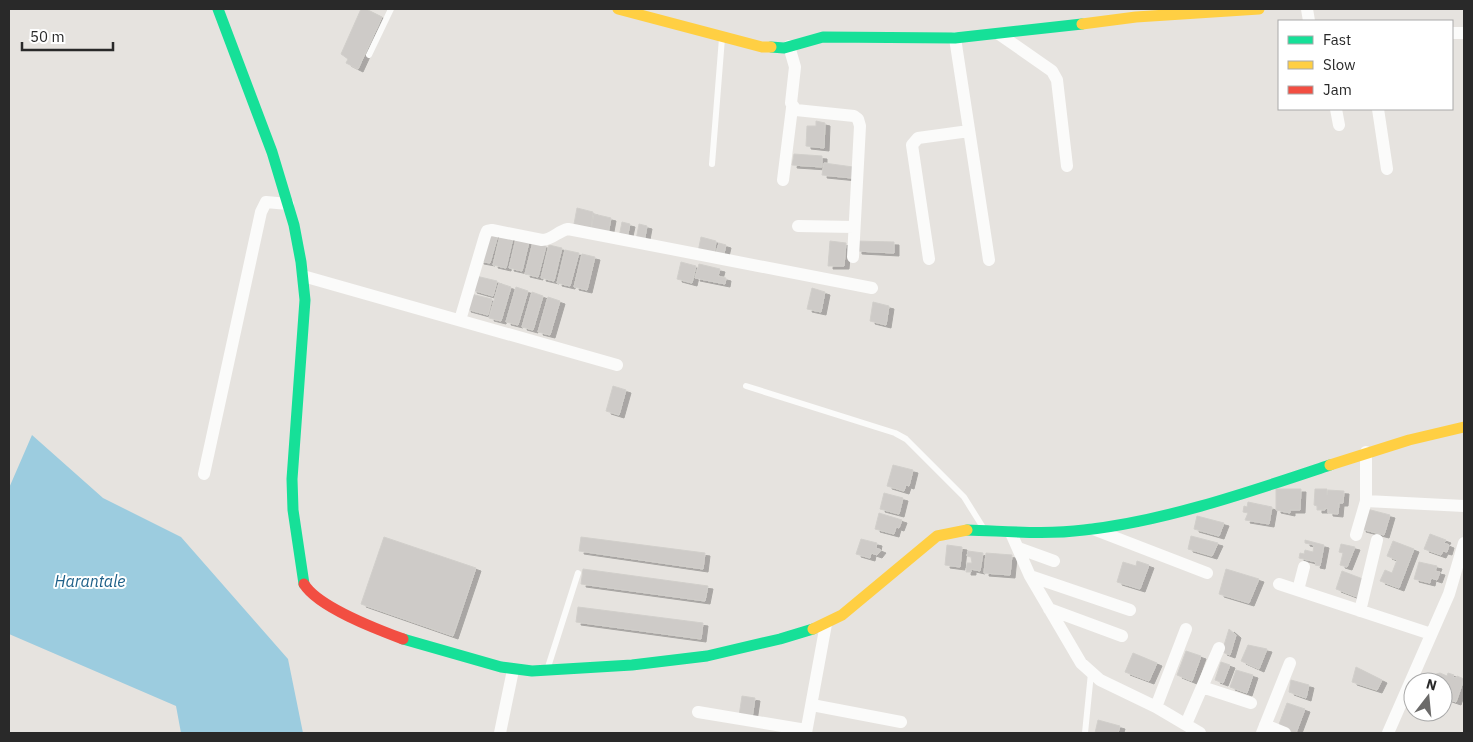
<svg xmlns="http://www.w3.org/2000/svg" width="1473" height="742" font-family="'IBM Plex Sans',sans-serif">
<defs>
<filter id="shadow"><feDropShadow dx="5" dy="3" stdDeviation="0" flood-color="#0004"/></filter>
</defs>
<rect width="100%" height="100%" fill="#e6e3df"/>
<!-- water -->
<path fill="#9cccdf" d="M32,435L103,498L181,537L288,659L303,733H181L176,706L9,634V488Z"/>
<!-- building -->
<path fill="#cecbc8" stroke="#d1cfcb" filter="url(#shadow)" d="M361,9H366L382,17L358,69L346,63L348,59L341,54Z
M816,121L825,123L824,148L806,146L807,126H816Z
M794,154L822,156V167L792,165Z
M824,163L853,167L852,178L822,175Z
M577,208L593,212L591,228L574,224Z
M594,214L611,218L608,234L591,230Z
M622,222L630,224L627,238L619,237Z
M639,224L647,226L644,242L636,240Z
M489,233L498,235L490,263L479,261Z
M500,236L513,238L506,268L493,265Z
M701,237L716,241L714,256L698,252Z
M516,239L529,242L522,271L509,268Z
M830,241L846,243L844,266H828Z
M857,241L894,242V253L857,251Z
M533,242L546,246L538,277L525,274Z
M719,243L726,245L723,258L715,256Z
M549,245L562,248L554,281L541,278Z
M565,250L579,253L570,286L557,283Z
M582,254L595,257L587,290L574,287Z
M681,262L696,266L692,283L677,279Z
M699,264L720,269L718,276L726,278L725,284L695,278Z
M476,276L497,281L493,296L472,290Z
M499,283L511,287L501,321L489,318Z
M516,287L528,291L518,325L506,322Z
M812,288L825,292L821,312L807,309Z
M532,292L543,296L533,330L522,327Z
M471,294L492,299L488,315L466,309Z
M548,297L560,301L550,335L538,332Z
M873,302L889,306L886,325L870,321Z
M613,386L626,390L619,415L606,411Z
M893,465L913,470L909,486L906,485L904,491L887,486Z
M1276,489H1301L1300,510H1290V513L1276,510Z
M1315,489H1327V495L1328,490L1344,491L1343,503H1339L1338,514L1328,513V509L1325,508V510H1317V506L1314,505Z
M884,493L903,498L899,514L880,509Z
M1248,502L1272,507L1269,524L1245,520L1248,513L1243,512L1244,506L1247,507Z
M1367,509L1390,515L1384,535L1361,529Z
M879,513L902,520L899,528L896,527L894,534L875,529Z
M1197,516L1224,523L1219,536L1194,529Z
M1430,534L1446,540L1444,543L1449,545L1447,552L1443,551L1441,555L1424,549Z
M1191,536L1218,543L1212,556L1188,549Z
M384,537L476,568L453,636L361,604Z
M581,537L705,553L703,569L579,551Z
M861,539L877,543L876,548L881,550L877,555L871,553L870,558L856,554Z
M1305,540L1324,545L1320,566L1315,565L1316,562L1299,558L1300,553L1304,554L1305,550L1313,552L1314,545L1305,543Z
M1393,541L1414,549L1399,588L1380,581L1385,570L1392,573L1397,560L1387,556Z
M1341,544L1355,547L1347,567L1340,565L1343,553L1339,552Z
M947,545L962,547L960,567L945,565Z
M968,551L983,553L980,571L971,569V572H966L967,563H972L971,557L967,556Z
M986,553L1012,555L1010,575L984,573Z
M1137,561L1149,565L1140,589L1117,582L1123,562L1136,566Z
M1419,562L1437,566L1435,571L1440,572L1437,580L1431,578L1430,583L1414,579Z
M583,569L708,586L705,601L581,584Z
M1226,569L1259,579L1249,603L1219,594Z
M1342,571L1363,579L1357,597L1336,589Z
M578,607L703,623L701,639L576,622Z
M1229,629L1236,635L1230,655L1222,652Z
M1248,645L1267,649L1259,669L1241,661Z
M1186,651L1201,656L1192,681L1177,675Z
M1133,653L1157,663L1149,681L1125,672Z
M1221,662L1230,665L1223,683L1215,680Z
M1356,667L1382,680L1377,690L1352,682Z
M1236,670L1253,675L1247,693L1230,687Z
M1440,673L1447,676L1448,673L1454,675L1453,677L1456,678L1457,676L1464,679L1456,702L1447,699L1448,695L1443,694V682H1433L1436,674Z
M1291,680L1309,685L1306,698L1289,692Z
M742,696L755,698L752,718L739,716Z
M1287,703L1305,709L1296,733L1278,727Z
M1098,720L1120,726L1118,733H1095Z"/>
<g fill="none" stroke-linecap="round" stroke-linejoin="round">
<!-- lane -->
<path stroke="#fbfbfa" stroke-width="6" d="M369,55L391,9
M712,164L722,38
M746,386L895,433L906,439L964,497L984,529
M548,667L578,573
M1085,733L1091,673"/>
<!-- street -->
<path stroke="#fbfbfa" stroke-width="12" d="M1307,9L1309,21
M1452,33H1464
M999,34L1052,71L1057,80L1067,166
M955,38L989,260
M789,46L795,67L791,103L796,110L854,116L858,119L860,126L853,257
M1336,109L1339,125
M1378,109L1387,169
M783,180L792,108
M798,226L854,227
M929,259L912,145L918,138L969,131
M303,276L617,365
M460,320L485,236L487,231L492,230L542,240C552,240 558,231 568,229L872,288
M204,474L261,212L266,202L288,204
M1366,501L1464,506
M1093,529L1207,573
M1011,533L1030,576L1081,663L1100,680L1156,707L1200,733
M1356,535L1366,501V452
M1018,548L1054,561
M1030,576L1130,610
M1279,584L1431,634
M1298,590L1304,567
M1049,609L1122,636
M1360,611L1377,540
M1202,687L1251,703
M812,705L901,722
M1156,707L1186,629
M698,712L806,730
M1186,724L1219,648
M1265,725L1285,733
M500,733L513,670
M806,733L826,624
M1262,733L1290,663
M1388,733L1449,594L1464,543"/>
<!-- fast -->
<path stroke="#16e098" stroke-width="11" d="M218,9L272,152L294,225L301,262L305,300L292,479L293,510L304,584
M771,47L784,48L823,37L955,38L1082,24
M967,530C1006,531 1045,535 1084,530C1166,521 1252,491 1330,465
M403,639L501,667L532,671L632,665L707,656L780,639L813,629"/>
<!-- slow -->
<path stroke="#ffcf43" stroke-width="11" d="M618,9L762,47H771
M1082,24L1136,17L1259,9
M1330,465L1409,440L1464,427
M813,629L842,615L937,536L967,530"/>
<!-- jam -->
<path stroke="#f24e42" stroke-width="11" d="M304,584C318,607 376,629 403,639"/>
</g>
<g text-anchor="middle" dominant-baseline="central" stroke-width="4" stroke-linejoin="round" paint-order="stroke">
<!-- water labels -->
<g font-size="16" font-style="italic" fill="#1e6088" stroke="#fff">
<text x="90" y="581">Harantale</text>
</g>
</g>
<!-- border -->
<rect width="1473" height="742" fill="none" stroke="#292929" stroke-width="20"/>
<!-- legend -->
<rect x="1278" y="20" width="175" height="90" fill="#ffffff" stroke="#a9a9a9"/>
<rect x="1288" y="36" width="25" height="8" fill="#16e098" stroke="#a9a9a9"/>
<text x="1323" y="45" font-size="15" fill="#292929">Fast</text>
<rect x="1288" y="61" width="25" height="8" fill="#ffcf43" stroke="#a9a9a9"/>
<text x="1323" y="70" font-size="15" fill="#292929">Slow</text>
<rect x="1288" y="86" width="25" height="8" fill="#f24e42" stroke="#a9a9a9"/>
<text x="1323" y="95" font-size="15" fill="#292929">Jam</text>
<!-- north arrow -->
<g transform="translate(1428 697) rotate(16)"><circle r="24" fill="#ffffff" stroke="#a9a9a9"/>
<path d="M0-4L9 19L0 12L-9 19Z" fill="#6b6a69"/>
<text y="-8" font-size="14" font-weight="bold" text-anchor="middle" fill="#292929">N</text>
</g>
<!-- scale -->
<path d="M22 42v8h91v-8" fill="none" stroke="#292929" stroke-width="2.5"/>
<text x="30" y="42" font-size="15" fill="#292929" stroke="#ffffff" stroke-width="4" paint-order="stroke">50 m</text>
</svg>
